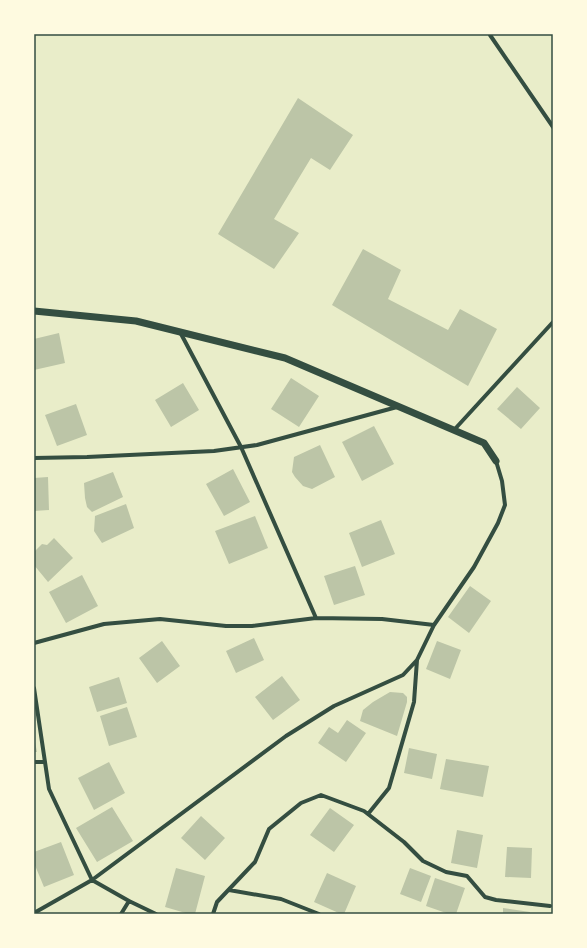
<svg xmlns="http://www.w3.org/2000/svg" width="587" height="948" font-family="Ubuntu,sans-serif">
<rect width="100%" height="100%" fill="#e9edc9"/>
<!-- building -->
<path fill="#bcc5a7" d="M298,98L353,135L330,170L311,158L274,219L299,233L274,269L218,234Z
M363,249L401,270L388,299L448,330L460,309L497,329L468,386L332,305Z
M59,333L65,363L34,370V339Z
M291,378L319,396L299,427L271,409Z
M183,383L199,410L171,427L155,400Z
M517,387L540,408L521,429L497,409Z
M76,404L87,435L57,446L45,415Z
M374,426L394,464L362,481L342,442Z
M320,445L335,477L312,489L303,486L295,477L292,472L294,457Z
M233,469L250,502L224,516L206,484Z
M113,472L123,497L92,512L87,507L85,498L84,483Z
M48,477L49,510L34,511V478Z
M126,504L134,528L102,543L94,531L95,516Z
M255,516L268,548L229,564L215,531Z
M381,520L395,554L362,567L349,533Z
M54,538L73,558L48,582L34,565V552L42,544L47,545Z
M355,566L365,595L334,605L324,576Z
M82,575L98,606L66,623L49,592Z
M470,586L491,601L469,633L448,617Z
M254,638L264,660L236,673L226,651Z
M162,641L180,666L157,683L139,658Z
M437,641L461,650L450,679L426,669Z
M282,676L300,700L273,720L255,697Z
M119,677L127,703L97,712L89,687Z
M390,692L403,693L407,697V702L397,736L360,721L363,710L373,702Z
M127,707L137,737L109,746L100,716Z
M347,720L366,733L346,762L318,743L329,727L338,733Z
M34,737L37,752H34Z
M409,748L437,754L432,779L404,773Z
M446,759L489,766L483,797L440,789Z
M109,762L125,793L94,810L78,778Z
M112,807L133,841L97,862L76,828Z
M330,808L354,825L334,852L310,835Z
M201,816L225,838L205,860L181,838Z
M457,830L483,835L477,868L451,863Z
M61,842L74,875L44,887L34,863V852Z
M507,847L532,848L531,878L505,877Z
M176,868L205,876L195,914H189L165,907Z
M410,868L431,876L421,902L400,894Z
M327,873L356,886L344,914H341L314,902Z
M435,878L465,888L456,914H449L426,906Z
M503,908L530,912V914H503Z"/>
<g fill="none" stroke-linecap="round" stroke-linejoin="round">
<!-- minor -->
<path stroke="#344e41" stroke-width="4" d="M490,35L553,127
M180,332L241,447L316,618
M454,430L553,322
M34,458L87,457L214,451L257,445L397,407
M34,643L104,624L160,619L226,626H252L316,618L382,619L434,625
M34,688L49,789L92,880L129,901L156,914
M34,762H45
M368,814L389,788L414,702L417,660
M229,890L281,899L319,914
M34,913L92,880L286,736L334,706L403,675L417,660L434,625L474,567L498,523L505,505L502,481L496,461
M121,914L129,901
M213,914L217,902L255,862L269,829L301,803L321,795L364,811L404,842L423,861L446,872L467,876L485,897L496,900L550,906"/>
<!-- tertiary -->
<path stroke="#344e41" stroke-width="7" d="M34,311L136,321L285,358L484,443L496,461"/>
</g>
<!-- border -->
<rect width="587" height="948" fill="none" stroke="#fefae0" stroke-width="70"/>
<rect x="35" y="35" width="517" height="878" fill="none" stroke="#344e41" stroke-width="1.5"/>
</svg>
